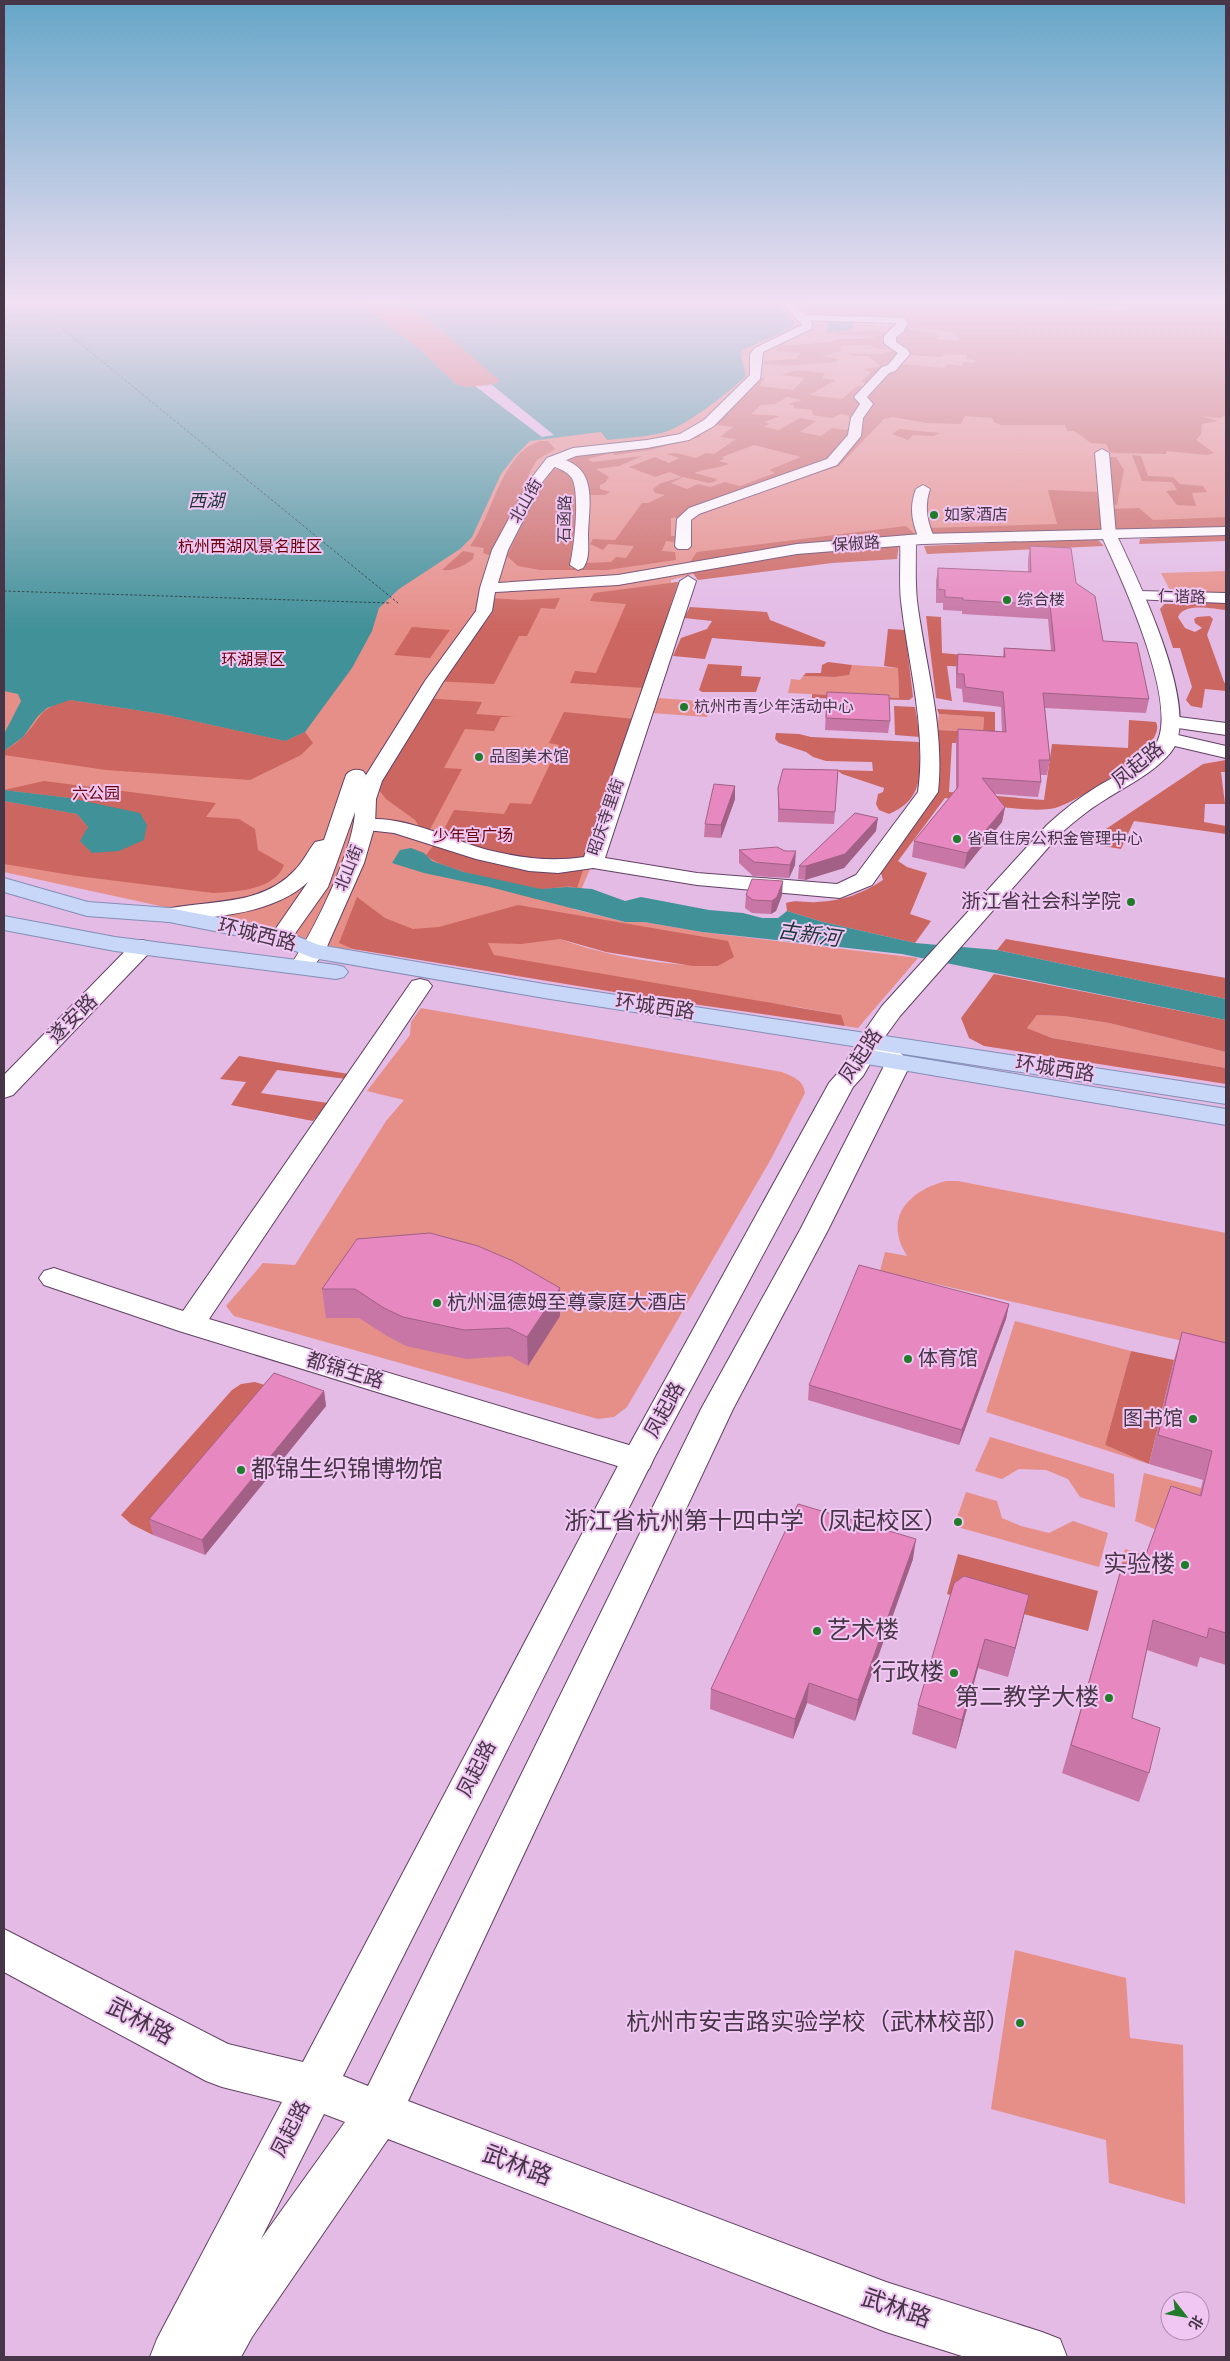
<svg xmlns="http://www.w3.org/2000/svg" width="1230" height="2361" font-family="'Alegreya Sans','Noto Sans SC',sans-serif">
<rect width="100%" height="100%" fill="#e3bbe5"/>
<!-- green -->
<path fill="#e68e88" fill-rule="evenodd" d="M4,300H1226V532C1063,537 899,537 737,564C715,567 693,575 671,580V583L688,581L593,862L573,909L625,922H644L702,932L918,958L858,1028L845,1026L840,1015L798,1007L353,949L313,951L281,937L261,924L183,911L4,872ZM560,939L718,966C666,966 609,957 560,939Z
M1226,571V593L1170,590L1161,573Z
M852,665L898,668L899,698L788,693L791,679L800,680L803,676L835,677L848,675Z
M658,698L711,702L707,717L652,713Z
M939,714L984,717L983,732L937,730Z
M421,1008L782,1072C793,1077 803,1079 805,1093L771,1159L627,1407L614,1417L598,1419L234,1316L226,1306L263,1263L295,1265L386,1121L404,1100L367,1091L410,1035L411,1022Z
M1037,1015L1064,1016L1109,1023L1226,1052V1068L1052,1038L1027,1028Z
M946,1181H958L1226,1233V1351L880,1271L885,1252L907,1256C883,1218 908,1191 946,1181Z
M1015,1321L1131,1351L1105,1445L1149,1464L986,1412Z
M990,1437L1114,1474L1115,1508L1080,1497L1068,1479L1046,1470L1019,1469L1002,1479L975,1471Z
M1144,1473L1201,1488L1192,1525L1157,1530L1135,1521Z
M966,1492L997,1501L1002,1518L1021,1526L1049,1533L1073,1521L1108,1533L1099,1567L954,1526Z
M1125,1549L1148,1556L1141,1573L1115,1592Z
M1015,1950L1126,1978L1130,2038L1183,2045L1185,2204L1109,2183L1106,2140L991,2109Z"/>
<!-- forest -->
<path fill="#cc6660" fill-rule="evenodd" d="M357,300H398L440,329L501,381L485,386L468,387L457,385L419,349Z
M804,300H1065L1060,302L1090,305L1101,310L1129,311L1127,308L1118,304L1129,302L1125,300H1226V415L1220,418L1201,416L1218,421L1202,424L1201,434L1196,440L1214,453L1207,455L1167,451L1166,454L1116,453L1110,452L1106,444L1091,443L1074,431H1067L1065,425H1001L994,422L992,418L965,416L961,424L926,423L893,417L884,419L839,466L680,517L671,518V536H676L675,542L666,541L662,551L675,552L676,560L607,570H540L518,566L507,556L539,489L554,469C558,470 566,470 569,472C588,484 576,542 573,561L570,568H580L586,563L611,562L616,557L626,558L634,546L608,544L603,550L590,544L593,539L615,540L642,503H648L665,495L655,493L653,489L661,483L682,477L670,472L655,477L629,467L655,457L669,463L680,458L666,454L676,453L696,458L706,453L714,454L736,439L720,437L733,427L717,425L700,435V437L650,450L615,455L612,453L588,459L592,462L642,456L619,466L596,469L609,477L605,483L600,485V489L610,492L605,495H589L567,463L572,461L559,457L683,438L753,378H765L759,386L793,390L805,378L782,375L796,370L825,373L822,378L836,380L809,395L842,399L857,386H865L869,384L861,382L871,372L863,370L880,366L869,356H853L846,353L879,354L895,350L877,349L871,345L840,346L841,351L821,356L839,359L836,362L783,366L764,364L765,361L796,359L800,353L776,351L775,349L779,346L831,342L838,339L874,338L873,336L834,334L837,332L891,331L897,325L895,322L866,321L863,317L843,314L816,316ZM909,327L953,332L960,339L957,341L937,339V334L934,333L909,330ZM945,354L967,355L966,359L976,360L974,363L964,362L961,366L947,364L944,368L899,364L906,355L941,357ZM787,397L802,400L788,404L794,405V408L812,410L813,415L832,418L841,414L850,416L848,418L853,420L848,424L851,427L846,430L832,428L821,436L800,432L816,421L800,418L779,430L764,427L769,424L765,422L780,416L751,414L761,405L775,404ZM754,445L801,457L769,470L775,473L740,486L725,482L710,487L698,484L687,489L671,483L683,477L709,483L716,481L717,479L694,473C706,468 717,469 729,464L719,461L724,459L722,457Z
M899,429L939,433L934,436L913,435L908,440L892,434Z
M540,441H548L555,449L537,460L531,470L518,502L492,553L489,555L483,553L484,548L470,546C492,517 501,453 540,441Z
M1132,455L1141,456L1148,476L1173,477L1180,484L1203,486L1207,492L1192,493L1196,506L1177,505L1166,491L1177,490L1172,482L1142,481Z
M1110,457H1116L1124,470L1117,505L1112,504Z
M1048,490L1097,492L1103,533L932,536L927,528L1057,524Z
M1139,508L1153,520L1226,517V528L1114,532L1111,509Z
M906,526L917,536L783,547L690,562L697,552Z
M1226,534V541L1139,544L1140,539Z
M1096,538L1104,546L927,554L924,546Z
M899,544L897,559L832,563L698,580L691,571L776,555Z
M463,551L474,553L473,559C464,566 454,571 442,570Z
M678,582L644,688L570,683L575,671L596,673L626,604L590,601L594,593Z
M487,598L522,600L560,598L555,609L541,608L527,636H519L494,684L434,681Z
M1185,600L1226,603V610C1213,609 1184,602 1178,617L1185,628L1195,632L1202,628L1195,623L1194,619L1197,617L1210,616L1213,619L1207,635L1224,682L1226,684V691L1205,689L1202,708L1191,706L1186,700L1192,687L1180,648H1173L1160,609L1165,603Z
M690,607L767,612L770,620L826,642L824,647L712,638L705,659L673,656L681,638L707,629L712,621L684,618Z
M926,616L941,617L942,653L985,657L986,667L947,666L952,701L936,698Z
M412,627L450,630L430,658L394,655Z
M888,629L905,630L913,697L909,700L812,698V694L899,698L898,668L884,666Z
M828,662L852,665L849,675L835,677L803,676L806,673H821L822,665Z
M708,664L742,666L741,676L761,677L756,692H702L699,690Z
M424,698L482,702L476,714L515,717H501L494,731L465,729L444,768L462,769L426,837L415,820L386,799L372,781Z
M70,700L162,714L285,741L305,732L313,743L301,755L250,780L106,770L4,755V751C10,747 17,743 23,737C44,716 35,710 70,700Z
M894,706L915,707L920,737L895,735Z
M937,709L995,712V743H952L949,792L1044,800L1052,744L1128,748L1129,720L1156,722C1169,747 1075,803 1055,808C1029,814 973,802 945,798L898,861L907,867L927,873L910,914L931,921L915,943L823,922L787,911L786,903C797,899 805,903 817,902C843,901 861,894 883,880L881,873L937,793V730L983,732L984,717L939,714Z
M564,712L634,719L577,888C564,884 553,890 540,889C518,886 439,869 426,855L440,837L454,810L504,814L510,803L531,804L559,745L549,743Z
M776,733L799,734L811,737L919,742C920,775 924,799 889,814L879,810L876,804L878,794L883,792L884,788L842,774L837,770L873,771L872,762L826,761L813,757L806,752L779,743L775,739Z
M1226,760V772H1221L1225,804H1205L1204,822L1226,826V834L1134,821L1121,849L1085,843L1203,764Z
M44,781L216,803L206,817L239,819L255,829L258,850L284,865C275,890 235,892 213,893L77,876L4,864V801L77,814L88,827L119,851L70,798L4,790Z
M357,897L385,918L413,929L439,927L518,905L728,941L734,957L718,966H693L606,952L560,939L521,944L488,943L494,955L841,1015L845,1026L651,998L353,949L339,943Z
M1006,939L1226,978V999L997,950Z
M994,974L1226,1020V1052L1109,1023L1064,1016L1037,1015L1027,1028L1052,1038L1226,1068V1084L984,1046L969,1038L961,1018Z
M239,1056L349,1074L346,1079L277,1070L261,1093L328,1103L313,1121L231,1105L246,1082L220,1079Z
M1131,1351L1174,1360L1149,1464L1105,1445Z
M255,1382L277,1389L153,1535L131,1524L121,1515L232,1390L241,1384Z
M958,1554L1098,1591L1088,1631L947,1594Z"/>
<!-- water -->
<path fill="#419199" d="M4,300H357L419,349L457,385L468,387L492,385L500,381L440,329L398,300H773L795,322L790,329L742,350L741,356L746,376C728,393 685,427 662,433C644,437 625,438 607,440L601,432L530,441L515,456L501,474L472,537L460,549L399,589L379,608L372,631L352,668L305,732L285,741L162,714L70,700L47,708L38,716L23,737L4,751V734L21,701L18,694L4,691Z
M828,320L852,321L855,322L852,330L826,333Z
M4,790L70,798L140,813L147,825L144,840L119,851L92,853L80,841L88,827L77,814L4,801Z
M411,848L424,853L432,861L464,872L541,889L567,887L592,889L625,901L641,897L709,910L743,913L762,918H778L787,911L823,922L915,943L997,950L1226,999V1020L902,954L702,932L644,922H625L490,887L424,873L392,863L400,850Z"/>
<!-- pier -->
<path fill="#e3bbe5" d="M492,385L554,435L542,437L475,386Z"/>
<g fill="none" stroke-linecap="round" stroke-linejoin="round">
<!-- ferry -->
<path stroke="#1c3639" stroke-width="1" stroke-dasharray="2.5 2" stroke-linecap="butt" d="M27,300L398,603
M4,591L391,603"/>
<!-- street casing -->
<g stroke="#624064" stroke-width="2">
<path id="street" d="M801,315L904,318L908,323L903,332L896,337V342L908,350L910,354L895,371L889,373L867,397L873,404L863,418L861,436L837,465L699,514L691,520V546L688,549H678L675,546L677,519L689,508L827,459L848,435L851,418L860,404L854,397L882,367L888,365L898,353L884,343V336L897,323L797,320L796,318Z
M1102,449L1109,453L1116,535L1109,539L1102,535L1095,453Z
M554,457C599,465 589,501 588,534C588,545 590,559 583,568L578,570L570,565C574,549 581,489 571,477C564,468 550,467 545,461L547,458Z
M923,485L930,489C924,507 927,522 935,539L927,544L919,539C912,522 909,507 916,489Z
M908,535L916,540C916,560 915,581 917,601C925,664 945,728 938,792L872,885L840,898L697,885L593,868L558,873L529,871L476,859L394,833L358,829L355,825L358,821C397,811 450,840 488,850C521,858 551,862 584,857L680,581L688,576L696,581L605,858L697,873L837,884L856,875L918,792C927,728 908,664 901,601C899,581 901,560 900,540Z
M1138,591L1226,593V603L1132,599L1130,596Z
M1171,716L1226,723V735L1164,726L1162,722L1164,718Z
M1169,733L1226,746V758L1162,743L1160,739L1162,735Z
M142,940L150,942L153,947L150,952L13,1095L4,1098V1075L134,942Z
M420,979L428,981L432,986L209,1319L649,1451L653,1460L649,1469L637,1472L179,1331L44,1285L39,1278L44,1271L54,1268L183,1311L412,981Z"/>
</g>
<!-- secondary casing -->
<g stroke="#624064" stroke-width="2">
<path id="secondary" d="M780,300H791L812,323L811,329L763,352L760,379L714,426L689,440L647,448L576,456L557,464L543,481L508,550L498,583L618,575L797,544L922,534L1226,527V535L1118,538C1138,580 1203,713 1171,752C1153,774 1126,786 1103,801C1088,810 1075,821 1061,833L900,1016L884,1038L911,1063L828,1230L733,1409L408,2101L886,2282L1042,2332L1060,2339L1067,2357H965L886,2332L388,2139L252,2337L241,2357H150L157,2339L282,2102L222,2087L206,2081L4,1972V1929L228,2044L303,2062L621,1460L829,1083L843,1067L859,1039L882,1006L1047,825C1063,810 1080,797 1098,786C1117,775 1141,764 1154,747C1183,710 1121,578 1103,539L922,544L797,554L618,585L495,592L492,611L443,682L382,781L376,799L375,825L364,863L325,951L310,971L302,973L294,971L290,966C313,933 353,852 355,812L328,887L289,942L281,944L273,942L270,937L308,882C272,915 216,916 169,922L161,920L158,915L161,910C206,899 260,908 295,870C303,862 308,851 315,842L324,840L346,775C351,769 356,769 363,771L366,775L363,780L425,681L476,611L480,588L492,550L530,480L547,458L573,448L647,440L680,434L704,420L750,375V354L755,348L802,325ZM875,1055L885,1064L800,1230L701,1409L368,2086L343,2076L653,1460L853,1087L863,1076ZM324,2114L345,2122L261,2239Z"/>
</g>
<!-- primary casing -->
<g stroke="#838eb6" stroke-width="2">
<path id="primary" d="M4,878L88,902L169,908L281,930L319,945L544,984L1226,1088V1104L544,998L313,958L275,943L169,922L87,916L4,892Z
M4,916L115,937L336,965L344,967L348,972L344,977L336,979L115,951L4,930Z
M870,1050L1226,1109V1125L861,1063L857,1058L861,1053Z"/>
</g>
<!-- street -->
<use href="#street" fill="#fff" fill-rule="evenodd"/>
<!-- secondary -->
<use href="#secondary" fill="#fff" fill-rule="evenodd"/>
<!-- primary -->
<use href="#primary" fill="#c8d7f7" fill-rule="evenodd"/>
</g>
<!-- wall -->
<path fill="#c776a5" d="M1030,546L1076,583L1103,641L1149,699L1146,713L1045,708L1050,760L1047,775H1040L1041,782L1038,797L995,794L1005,807L1002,822L964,869L912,857L914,841L956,790V744L958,729L1002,732L1001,707L963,702L962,689L956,688V668L958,654L1003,657L1004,648L1051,650L1048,619L962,614V611L943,610V603H936V581L938,568L1028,572V559Z
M827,692L890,721L888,733L825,730Z
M838,770L834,824L778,822V788Z
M735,786V799L721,838L704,837L705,824Z
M876,831L844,868L805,880L798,879L799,866Z
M739,850L795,865L789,878L753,876L739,863Z
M746,895H782L776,911L771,914L752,913L745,908Z
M357,1239L560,1316L528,1366L510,1356L466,1359L406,1346L387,1336L359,1318H326L322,1289Z
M1009,1304L1006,1319L959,1445L808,1400L809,1385Z
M1182,1332L1226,1343V1665L1200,1657L1197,1667L1147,1650L1132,1718L1149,1773L1139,1802L1062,1773L1123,1563L1141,1568L1199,1496L1203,1480L1149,1464L1174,1360Z
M324,1391L326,1406L205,1555L153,1535L149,1519Z
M913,1559L855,1721L807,1703L793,1739L710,1709L711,1689Z
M1029,1595L1008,1677L978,1668L956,1749L912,1734L918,1705Z"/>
<!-- shaded-wall -->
<path fill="#a26086" d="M735,786V799L721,838V825Z
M1005,807L1002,822L964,869L967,853Z
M878,818L876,831L844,868L805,880L806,866Z
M796,851L795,865L789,878L790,865Z
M783,881L782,895L776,911L771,914L772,901Z
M560,1288V1316L528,1366L527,1337Z
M1009,1304L1006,1319L959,1445L962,1430Z
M324,1391L326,1406L205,1555L202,1540Z
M916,1539L913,1559L855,1721L858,1700Z
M1029,1595L1022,1624L1008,1677L1015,1648Z
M985,1639L978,1668L956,1749L962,1720Z
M809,1683L807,1703L793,1739L795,1719Z"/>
<!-- building -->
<path fill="#e789c0" stroke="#a26086" d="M1030,546L1071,548L1076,583L1095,596L1103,641L1137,643L1149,699L1043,693L1050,760H1039L1041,782L982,778L1005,807L967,853L914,841L958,787V729L1006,732L1003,692L965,687L964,674H957L958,654L1005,657L1004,648L1055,651L1050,605L963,600V598L945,597V590L938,589V568L1031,572Z
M827,692L889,695L890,721L826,718Z
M783,769L838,770L835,812L779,809L778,788Z
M714,784L735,786L721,825L705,824Z
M855,813L878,818L845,854L806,866H799Z
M777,847L785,851H796L790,865L754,862L739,850Z
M752,879L783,881L777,897L772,901L753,900L746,895Z
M430,1233L478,1246L513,1261L560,1288L527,1337L509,1328L464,1330L403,1317L384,1308L355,1289H322L357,1239Z
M859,1265L1009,1304L962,1430L809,1385Z
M1182,1332L1226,1343V1633L1209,1628L1207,1638L1153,1620L1132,1718L1160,1728L1149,1773L1071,1745L1123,1563L1141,1568L1171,1486L1201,1496L1212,1451L1158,1435Z
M274,1373L324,1391L202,1540L149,1519Z
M798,1504L916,1539L858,1700L809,1683L795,1719L711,1689Z
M964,1576L1029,1595L1015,1648L985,1639L962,1720L918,1705L954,1583Z"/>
<!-- sky -->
<linearGradient id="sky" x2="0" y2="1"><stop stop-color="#65a6c8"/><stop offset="0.48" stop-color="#f2e0f3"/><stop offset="1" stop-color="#f2e0f3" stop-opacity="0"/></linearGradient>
<rect width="1230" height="630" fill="url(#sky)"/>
<!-- markers -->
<g fill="#207b2a" stroke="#f0c7f2" stroke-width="2">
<circle cx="934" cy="515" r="5"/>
<circle cx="1007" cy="600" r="5"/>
<circle cx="684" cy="707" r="5"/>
<circle cx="479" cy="757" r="5"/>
<circle cx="957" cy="839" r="5"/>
<circle cx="1131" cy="902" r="5"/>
<circle cx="437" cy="1303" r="5"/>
<circle cx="908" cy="1359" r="5"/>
<circle cx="1193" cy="1419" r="5"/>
<circle cx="241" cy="1470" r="5"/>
<circle cx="958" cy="1522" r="5"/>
<circle cx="1185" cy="1565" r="5"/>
<circle cx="817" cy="1631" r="5"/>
<circle cx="954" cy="1673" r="5"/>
<circle cx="1109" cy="1698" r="5"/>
<circle cx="1020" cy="2023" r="5"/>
</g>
<g text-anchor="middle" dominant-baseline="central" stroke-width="4" stroke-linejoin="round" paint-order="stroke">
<!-- far-street labels -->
<g font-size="16" fill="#463647" stroke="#f0c7f2">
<text transform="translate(526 501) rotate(-60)">北山街</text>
<text transform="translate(565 519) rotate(-89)">石函路</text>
<text transform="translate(856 544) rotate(-4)">保俶路</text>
<text transform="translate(1182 597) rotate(2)">仁谐路</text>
<text transform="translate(606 817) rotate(-71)">昭庆寺里街</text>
<text transform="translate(349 868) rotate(-68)">北山街</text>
</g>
<!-- far-poi labels -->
<g font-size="16" fill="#463647" stroke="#f0c7f2" text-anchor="start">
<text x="944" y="515">如家酒店</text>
<text x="1017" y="600">综合楼</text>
<text x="694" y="707">杭州市青少年活动中心</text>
<text x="489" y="757">品图美术馆</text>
<text x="967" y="839">省直住房公积金管理中心</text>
</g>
<!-- far-park labels -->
<g font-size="16" fill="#67020d" stroke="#f0c7f2">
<text x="250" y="547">杭州西湖风景名胜区</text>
<text x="253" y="660">环湖景区</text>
<text x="96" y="794">六公园</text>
<text x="473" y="836">少年宫广场</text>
</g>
<!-- far-water labels -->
<g font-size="18" font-style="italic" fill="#1c3639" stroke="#f0c7f2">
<text x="206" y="502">西湖</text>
</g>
<!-- street labels -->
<g font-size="20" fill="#463647" stroke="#f0c7f2">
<text transform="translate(1138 765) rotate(-39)">凤起路</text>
<text transform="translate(257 935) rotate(14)">环城西路</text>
<text transform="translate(655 1007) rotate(8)">环城西路</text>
<text transform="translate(73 1019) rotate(-45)">遂安路</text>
<text transform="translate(861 1056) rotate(-56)">凤起路</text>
<text transform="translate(1055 1069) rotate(9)">环城西路</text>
<text transform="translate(345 1371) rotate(17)">都锦生路</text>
<text transform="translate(665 1410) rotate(-61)">凤起路</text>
<text transform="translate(477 1769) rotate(-63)">凤起路</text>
<text transform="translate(291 2129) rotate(-63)">凤起路</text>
</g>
<!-- poi labels -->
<g font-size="20" fill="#463647" stroke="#f0c7f2" text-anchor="end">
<text x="1121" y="902">浙江省社会科学院</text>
<text x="447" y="1303" text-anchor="start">杭州温德姆至尊豪庭大酒店</text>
<text x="918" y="1359" text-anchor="start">体育馆</text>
<text x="1183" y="1419">图书馆</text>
</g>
<!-- water labels -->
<g font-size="21" font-style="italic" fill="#1c3639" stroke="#f0c7f2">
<text transform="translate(809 935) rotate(8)">古新河</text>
</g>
<!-- near-poi labels -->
<g font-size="24" fill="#463647" stroke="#f0c7f2" text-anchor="end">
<text x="251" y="1470" text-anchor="start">都锦生织锦博物馆</text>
<text x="948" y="1522">浙江省杭州第十四中学（凤起校区）</text>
<text x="1175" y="1565">实验楼</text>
<text x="827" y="1631" text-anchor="start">艺术楼</text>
<text x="944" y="1673">行政楼</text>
<text x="1099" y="1698">第二教学大楼</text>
<text x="1010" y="2023">杭州市安吉路实验学校（武林校部）</text>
</g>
<!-- near-street labels -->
<g font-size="24" fill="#463647" stroke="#f0c7f2">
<text transform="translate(140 2022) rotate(28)">武林路</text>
<text transform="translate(517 2166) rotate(21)">武林路</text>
<text transform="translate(896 2309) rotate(19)">武林路</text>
</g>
</g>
<!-- border -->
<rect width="1230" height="2361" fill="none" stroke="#463647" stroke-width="10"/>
<!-- north arrow -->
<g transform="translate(1185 2316) rotate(121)"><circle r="24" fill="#f0c7f2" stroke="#ac8dae"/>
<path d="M0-4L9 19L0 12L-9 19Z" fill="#207b2a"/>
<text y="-8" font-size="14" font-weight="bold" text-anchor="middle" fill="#463647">北</text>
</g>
</svg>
